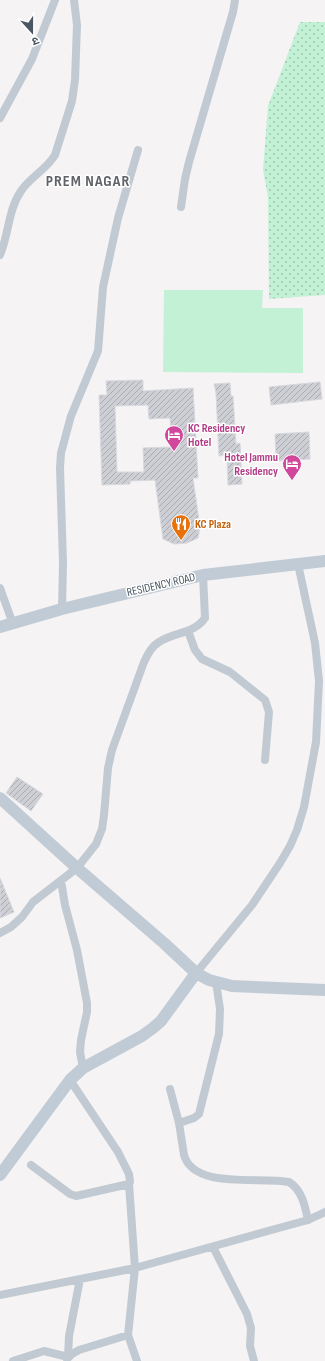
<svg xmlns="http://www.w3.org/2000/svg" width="325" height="1361" font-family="'Sofia Sans Condensed','Noto Sans Devanagari',sans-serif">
<defs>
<pattern id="park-dots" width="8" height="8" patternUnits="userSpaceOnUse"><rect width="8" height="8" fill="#c3f1d5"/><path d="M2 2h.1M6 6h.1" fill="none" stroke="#a0c6b0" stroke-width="1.8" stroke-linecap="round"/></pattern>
<pattern id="building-hatch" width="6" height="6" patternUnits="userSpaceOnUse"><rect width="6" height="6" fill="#cdcfd5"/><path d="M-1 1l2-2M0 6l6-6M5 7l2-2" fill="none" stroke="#a8abb0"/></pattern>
</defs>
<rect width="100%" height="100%" fill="#f5f3f3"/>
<!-- grass -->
<path fill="#c3f1d5" d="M164,290H263L262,308H303V373L163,372Z"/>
<!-- park -->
<path fill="url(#park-dots)" d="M300,22H325V295L269,299L268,197L263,170L268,106Z"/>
<!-- building -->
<path fill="url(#building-hatch)" stroke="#d7d9de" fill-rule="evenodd" d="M143,380V391L193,388L198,478H193L200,527L198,538L187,543L174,544L163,539L155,480L130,481V484L102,485L99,395H107L106,381ZM148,405L149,419L170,418L172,447L143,448L144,472H117L115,406Z
M320,382L322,399L271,405L269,387Z
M230,383L231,396H233L236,444L240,443L242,484L228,485L227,455L219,456L216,393L214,384Z
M309,432L310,459L276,461L275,434Z
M17,777L43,794L31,811L6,793Z
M0,878L14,912L0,918Z"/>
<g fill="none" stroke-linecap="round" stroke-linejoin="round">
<!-- street -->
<path stroke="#c1cad2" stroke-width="8" d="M0,118L32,59L55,0
M181,207L185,179L189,162L233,12L235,0
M0,255C9,234 8,210 21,191C30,177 46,170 55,155L72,101L75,80L77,25L74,0
M0,588L13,624
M62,609L63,563L60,468L61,453L71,416L98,351L103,287L118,218L138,150
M188,631L195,650L202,659L230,672L265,700L269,712L265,760
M61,881L65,905L77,950L87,1003V1012L81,1040L80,1052L83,1068
M0,933L11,927L22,917L33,902L77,868L96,844L102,829L104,815L108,768L112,750L144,662C148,654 151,647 159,642C174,632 194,634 205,618L203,575
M196,973L252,905L280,863L290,846L297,830L304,807L316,742L319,681L315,643L298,564
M170,1089L179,1123L184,1155C194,1190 261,1176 289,1182C302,1190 305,1206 308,1220
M179,1123L194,1118L199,1114L219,1034L220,1009L216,982
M31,1165L70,1194L76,1196L129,1184L130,1182L129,1174L118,1152L70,1080
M129,1184L135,1268L128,1335L137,1361
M213,1247L247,1314L251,1328L250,1346L254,1361
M0,1295L135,1268L275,1229L308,1220L325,1212
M67,1359L72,1354L79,1350L128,1335
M13,1361L44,1351L68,1357L69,1336L80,1279"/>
<!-- secondary -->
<path stroke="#c1cbd6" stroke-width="12" d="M0,627L62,609L203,575L325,561
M0,798L77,868L165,944L196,973L209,980L232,986L325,990
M0,1175L70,1080L83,1068L142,1036L153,1028L161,1021L196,973"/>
</g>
<!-- icons -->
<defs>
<g id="hotel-pin" transform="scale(1)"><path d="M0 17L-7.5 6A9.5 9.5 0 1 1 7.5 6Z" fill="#d1479c" stroke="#fff"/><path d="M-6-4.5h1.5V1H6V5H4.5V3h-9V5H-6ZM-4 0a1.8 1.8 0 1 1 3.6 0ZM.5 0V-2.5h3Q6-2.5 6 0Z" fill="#fff"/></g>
<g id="restaurant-pin" transform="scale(1)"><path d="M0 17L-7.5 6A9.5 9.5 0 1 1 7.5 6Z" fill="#e8710a" stroke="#fff"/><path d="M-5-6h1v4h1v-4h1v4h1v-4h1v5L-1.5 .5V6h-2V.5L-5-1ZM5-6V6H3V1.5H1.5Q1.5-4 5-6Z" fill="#fff"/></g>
</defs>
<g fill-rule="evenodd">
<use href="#hotel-pin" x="174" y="435"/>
<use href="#hotel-pin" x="292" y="464"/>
<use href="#restaurant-pin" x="181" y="524"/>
</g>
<g text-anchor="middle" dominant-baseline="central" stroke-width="3" stroke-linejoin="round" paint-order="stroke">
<!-- hotel labels -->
<g font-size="12" font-weight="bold" fill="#b23c85" stroke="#fff" text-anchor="start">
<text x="188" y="428">KC Residency<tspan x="188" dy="14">Hotel</tspan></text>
<text x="278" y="457" text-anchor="end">Hotel Jammu<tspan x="278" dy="14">Residency</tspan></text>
</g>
<!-- food labels -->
<g font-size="12" font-weight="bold" fill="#c56008" stroke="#fff" text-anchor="start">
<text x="195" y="524">KC Plaza</text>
</g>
<!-- street labels -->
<g font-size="12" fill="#4a5661" stroke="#fff">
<text transform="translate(161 585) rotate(-13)">RESIDENCY ROAD</text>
</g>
<!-- district labels -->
<g font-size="16" font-weight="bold" letter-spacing="1" fill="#5f6368" stroke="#fff">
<text x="88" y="181">PREM NAGAR</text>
</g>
</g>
<!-- north arrow -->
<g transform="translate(32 32) rotate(159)" stroke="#ffffff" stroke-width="3" paint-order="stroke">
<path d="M0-3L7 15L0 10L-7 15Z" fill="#4a5661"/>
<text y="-6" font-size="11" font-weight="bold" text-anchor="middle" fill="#4a5661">उ</text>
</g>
</svg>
